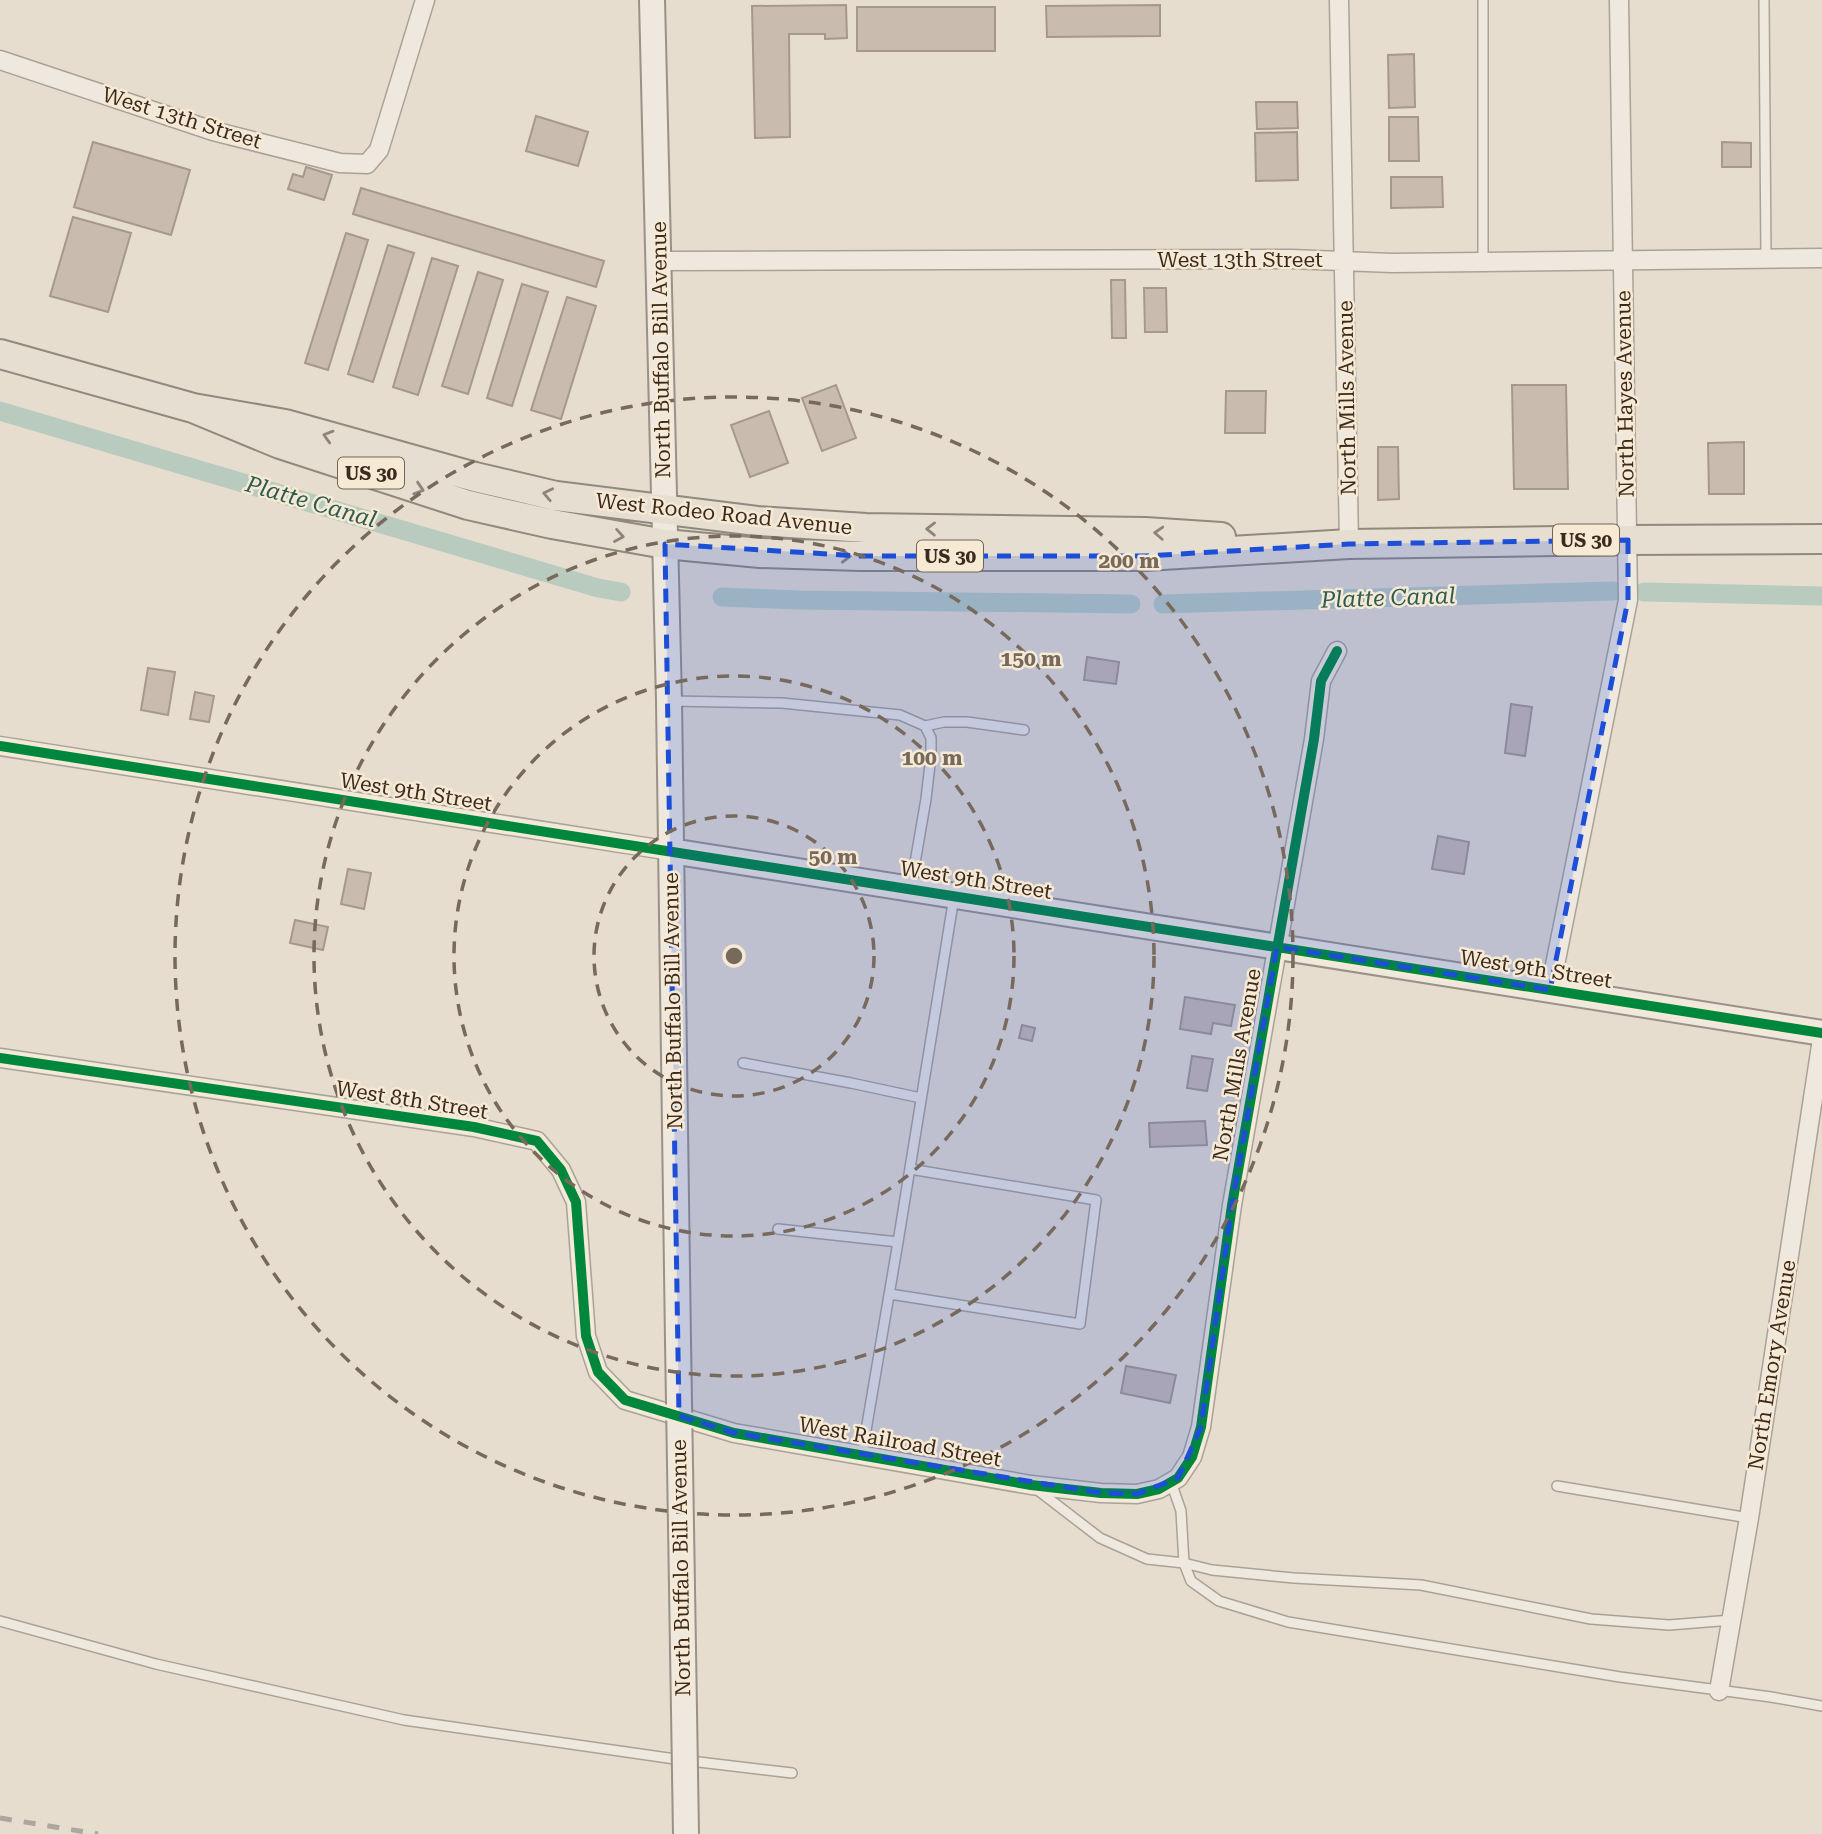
<svg xmlns="http://www.w3.org/2000/svg" width="1822" height="1834" font-family="'Roboto Serif',serif">
<rect width="100%" height="100%" fill="#e6ddce"/>
<g fill="none" stroke-linecap="round" stroke-linejoin="round">
<!-- canal -->
<path stroke="#b9cbbf" stroke-width="19" d="M0,411L598,588L621,592
M1644,592L1822,596
M722,597L799,600L1131,604
M1163,604L1613,591"/>
</g>
<!-- building -->
<path fill="#cabbaf" stroke="#a7988d" stroke-width="2" d="M846,5L847,38L825,39V34H789L790,137L755,138L752,6Z
M1160,5V36L1047,37L1046,6Z
M857,7H995V51H857Z
M1414,54L1415,107L1389,108L1388,55Z
M1256,102H1297L1298,128L1257,129Z
M536,116L588,132L578,166L526,151Z
M1389,117H1418L1419,161H1389Z
M1297,132L1298,180L1256,181L1255,133Z
M93,142L190,170L171,235L74,207Z
M1722,142L1751,143V167H1722Z
M306,167L332,175L324,200L288,189L293,174L303,177Z
M1391,177H1442L1443,207L1391,208Z
M361,188L604,261L596,287L353,214Z
M73,217L131,233L108,312L50,296Z
M346,233L368,240L328,370L305,363Z
M388,245L414,253L373,382L348,374Z
M432,258L458,266L418,395L393,387Z
M478,272L503,280L468,394L442,386Z
M1111,280H1125L1126,338H1112Z
M522,284L548,292L512,406L487,398Z
M1144,288H1166L1167,332H1145Z
M567,297L596,306L561,419L531,410Z
M836,385L856,438L822,451L802,398Z
M1512,385H1566L1568,489H1514Z
M1226,391H1266L1265,433H1225Z
M769,411L788,463L750,477L731,425Z
M1744,442V494H1709L1708,443Z
M1378,447H1398L1399,499L1378,500Z
M1087,657L1119,662L1116,684L1084,680Z
M148,668L175,672L168,715L141,710Z
M195,692L214,696L209,722L190,719Z
M1511,704L1532,707L1525,756L1505,753Z
M1438,836L1469,842L1464,874L1432,869Z
M348,869L371,873L364,909L341,904Z
M295,920L328,927L323,950L290,943Z
M1185,997L1235,1005L1231,1026L1213,1023L1211,1034L1180,1029Z
M1022,1025L1035,1028L1032,1041L1019,1038Z
M1192,1056L1213,1059L1207,1091L1187,1088Z
M1205,1121L1207,1145L1150,1147L1149,1123Z
M1126,1366L1176,1375L1170,1403L1121,1393Z"/>
<g fill="none" stroke-linecap="round" stroke-linejoin="round">
<!-- lane casing -->
<g stroke="#aba296" stroke-width="12">
<path id="lane" d="M1764,0L1766,259
M1483,262V0
M671,701L782,703L900,715L925,726L944,722H967L1024,730
M911,886L926,799L931,756V738L925,726
M743,1063L851,1083L921,1098
M778,1229L898,1242
M890,1294L1080,1324L1096,1200L910,1169
M862,1454L898,1242L954,897
M1171,1482L1181,1511L1184,1563L1191,1581L1219,1601L1288,1622L1620,1677L1771,1697L1822,1706
M1557,1486L1749,1518
M1035,1488L1100,1538L1147,1559L1184,1563L1212,1570L1294,1578L1421,1585L1591,1619L1669,1625L1732,1620
M0,1621L156,1664L404,1720L682,1760L792,1773"/>
</g>
<!-- street casing -->
<g stroke="#aba296" stroke-width="21">
<path id="street" d="M1339,0L1349,544
M0,60L213,131L340,163L367,164L379,150L425,0
M659,261L1291,259L1392,263L1822,258
M0,746L671,851
M1550,990L1628,600L1619,0
M0,1058L474,1127L537,1141L561,1170L576,1202L586,1336L598,1372L625,1400L734,1433L1031,1485L1101,1493L1137,1494L1159,1489L1178,1478L1192,1457L1201,1427L1232,1205L1314,739L1321,681L1337,651
M1719,1691L1749,1518L1822,1039"/>
</g>
<!-- secondary casing -->
<g stroke="#9b9186" stroke-width="28">
<path id="secondary" d="M652,0L669,701L678,1341
M671,851L1822,1033"/>
</g>
<!-- primary casing -->
<g stroke="#91887e" stroke-width="32">
<path id="primary" d="M0,354L193,408L285,424L475,477L556,496L757,521L866,528L1145,532L1221,537
M193,408L280,444L468,505L552,524L665,544L760,553L860,556H1146L1349,544L1628,540L1822,539"/>
</g>
<!-- lane -->
<use href="#lane" stroke="#eee8df" stroke-width="9"/>
<!-- street -->
<use href="#street" stroke="#eee8df" stroke-width="18"/>
<!-- secondary -->
<use href="#secondary" stroke="#eee8df" stroke-width="24"/>
<!-- primary -->
<use href="#primary" stroke="#e5ded1" stroke-width="28"/>
<!-- rail -->
<path stroke="#ada7a0" stroke-width="5" stroke-dasharray="12 12" stroke-linecap="butt" d="M0,1818L98,1834"/>
<!-- secondary-bridge casing -->
<g stroke="#9b9186" stroke-width="28" stroke-linecap="butt">
<path id="secondary-bridge" d="M678,1341L686,1834"/>
</g>
<!-- secondary-bridge -->
<use href="#secondary-bridge" stroke="#eee8df" stroke-width="24"/>
<!-- cycleway casing -->
<g stroke="#f7ead4" stroke-width="15">
<path id="cycleway" d="M0,746L1822,1033
M0,1058L474,1127L537,1141L561,1170L576,1202L586,1336L598,1372L625,1400L734,1433L1031,1485L1101,1493L1137,1494L1159,1489L1178,1478L1192,1457L1201,1427L1232,1205L1314,739L1321,681L1337,651"/>
</g>
<!-- cycleway -->
<use href="#cycleway" stroke="#00873e" stroke-width="10"/>
</g>
<!-- one-way arrows -->
<defs><path id="oneway-chevron" d="M-2-3.5L2.5 0L-2 3.5" fill="none" stroke-width="1.6" stroke-linecap="round" stroke-linejoin="round" transform="scale(1.75)"/></defs>
<g stroke="#908478">
<use href="#oneway-chevron" transform="translate(328 436) rotate(-164)"/>
<use href="#oneway-chevron" transform="translate(419 489) rotate(18)"/>
<use href="#oneway-chevron" transform="translate(548 494) rotate(-168)"/>
<use href="#oneway-chevron" transform="translate(931 529) rotate(-179)"/>
<use href="#oneway-chevron" transform="translate(1159 533) rotate(-177)"/>
<use href="#oneway-chevron" transform="translate(619 536) rotate(10)"/>
<use href="#oneway-chevron" transform="translate(846 556) rotate(1)"/>
</g>
<!-- marked area -->
<path fill="#1d4ed8" fill-opacity="0.2" stroke="#1d4ed8" stroke-width="5" stroke-dasharray="14 9" stroke-linejoin="round" d="M1628,540V600L1550,990L1277,947L1232,1205L1201,1427L1178,1478L1137,1494L1101,1493L734,1433L679,1416L665,544L860,556H1146L1349,544Z"/>
<!-- distance rings -->
<g fill="none" stroke="#77695c" stroke-width="3.5" stroke-dasharray="12 9">
<circle cx="734" cy="956" r="140"/>
<circle cx="734" cy="956" r="280"/>
<circle cx="734" cy="956" r="420"/>
<circle cx="734" cy="956" r="559"/>
</g>
<g text-anchor="middle" dominant-baseline="central" stroke-width="5" stroke-linejoin="round" paint-order="stroke">
<!-- shield labels -->
<g fill="#f7ead4" stroke="#736455" stroke-width="2">
<rect x="338" y="457.5" width="66" height="31" rx="5"/>
<rect x="1553" y="524.5" width="66" height="31" rx="5"/>
<rect x="917" y="540.5" width="66" height="31" rx="5"/>
</g>
<g font-size="19" font-weight="bold" fill="#3b2a1e">
<text x="371" y="473">US 30</text>
<text x="1586" y="540">US 30</text>
<text x="950" y="556">US 30</text>
</g>
<!-- street labels -->
<g font-size="21" fill="#3b2a1e" stroke="#f7ead4">
<text transform="translate(182 118) rotate(17)">West 13th Street</text>
<text x="1240" y="260">West 13th Street</text>
<text transform="translate(661 350) rotate(-91)">North Buffalo Bill Avenue</text>
<text transform="translate(1625 394) rotate(-91)">North Hayes Avenue</text>
<text transform="translate(1347 398) rotate(-91)">North Mills Avenue</text>
<text transform="translate(724 514) rotate(6)">West Rodeo Road Avenue</text>
<text transform="translate(416 792) rotate(9)">West 9th Street</text>
<text transform="translate(976 880) rotate(9)">West 9th Street</text>
<text transform="translate(1536 969) rotate(9)">West 9th Street</text>
<text transform="translate(673 1001) rotate(-91)">North Buffalo Bill Avenue</text>
<text transform="translate(1237 1065) rotate(-80)">North Mills Avenue</text>
<text transform="translate(412 1100) rotate(9)">West 8th Street</text>
<text transform="translate(1772 1365) rotate(-81)">North Emory Avenue</text>
<text transform="translate(900 1442) rotate(10)">West Railroad Street</text>
<text transform="translate(681 1568) rotate(-91)">North Buffalo Bill Avenue</text>
</g>
<!-- water labels -->
<g font-size="23" font-style="italic" fill="#2d5b54" stroke="#f7ead4">
<text transform="translate(311 502) rotate(16)">Platte Canal</text>
<text transform="translate(1388 598) rotate(-2)">Platte Canal</text>
</g>
</g>
<circle cx="734" cy="956" r="10" fill="#77695c" stroke="#f7ead4" stroke-width="3.5"/>
<g font-size="21" text-anchor="middle" font-weight="bold" fill="#77695c" stroke="#f7ead4" stroke-width="5" stroke-linejoin="round" paint-order="stroke">
<text x="1129" y="568">200 m</text>
<text x="1031" y="666">150 m</text>
<text x="932" y="765">100 m</text>
<text x="833" y="864">50 m</text>
</g>
</svg>
